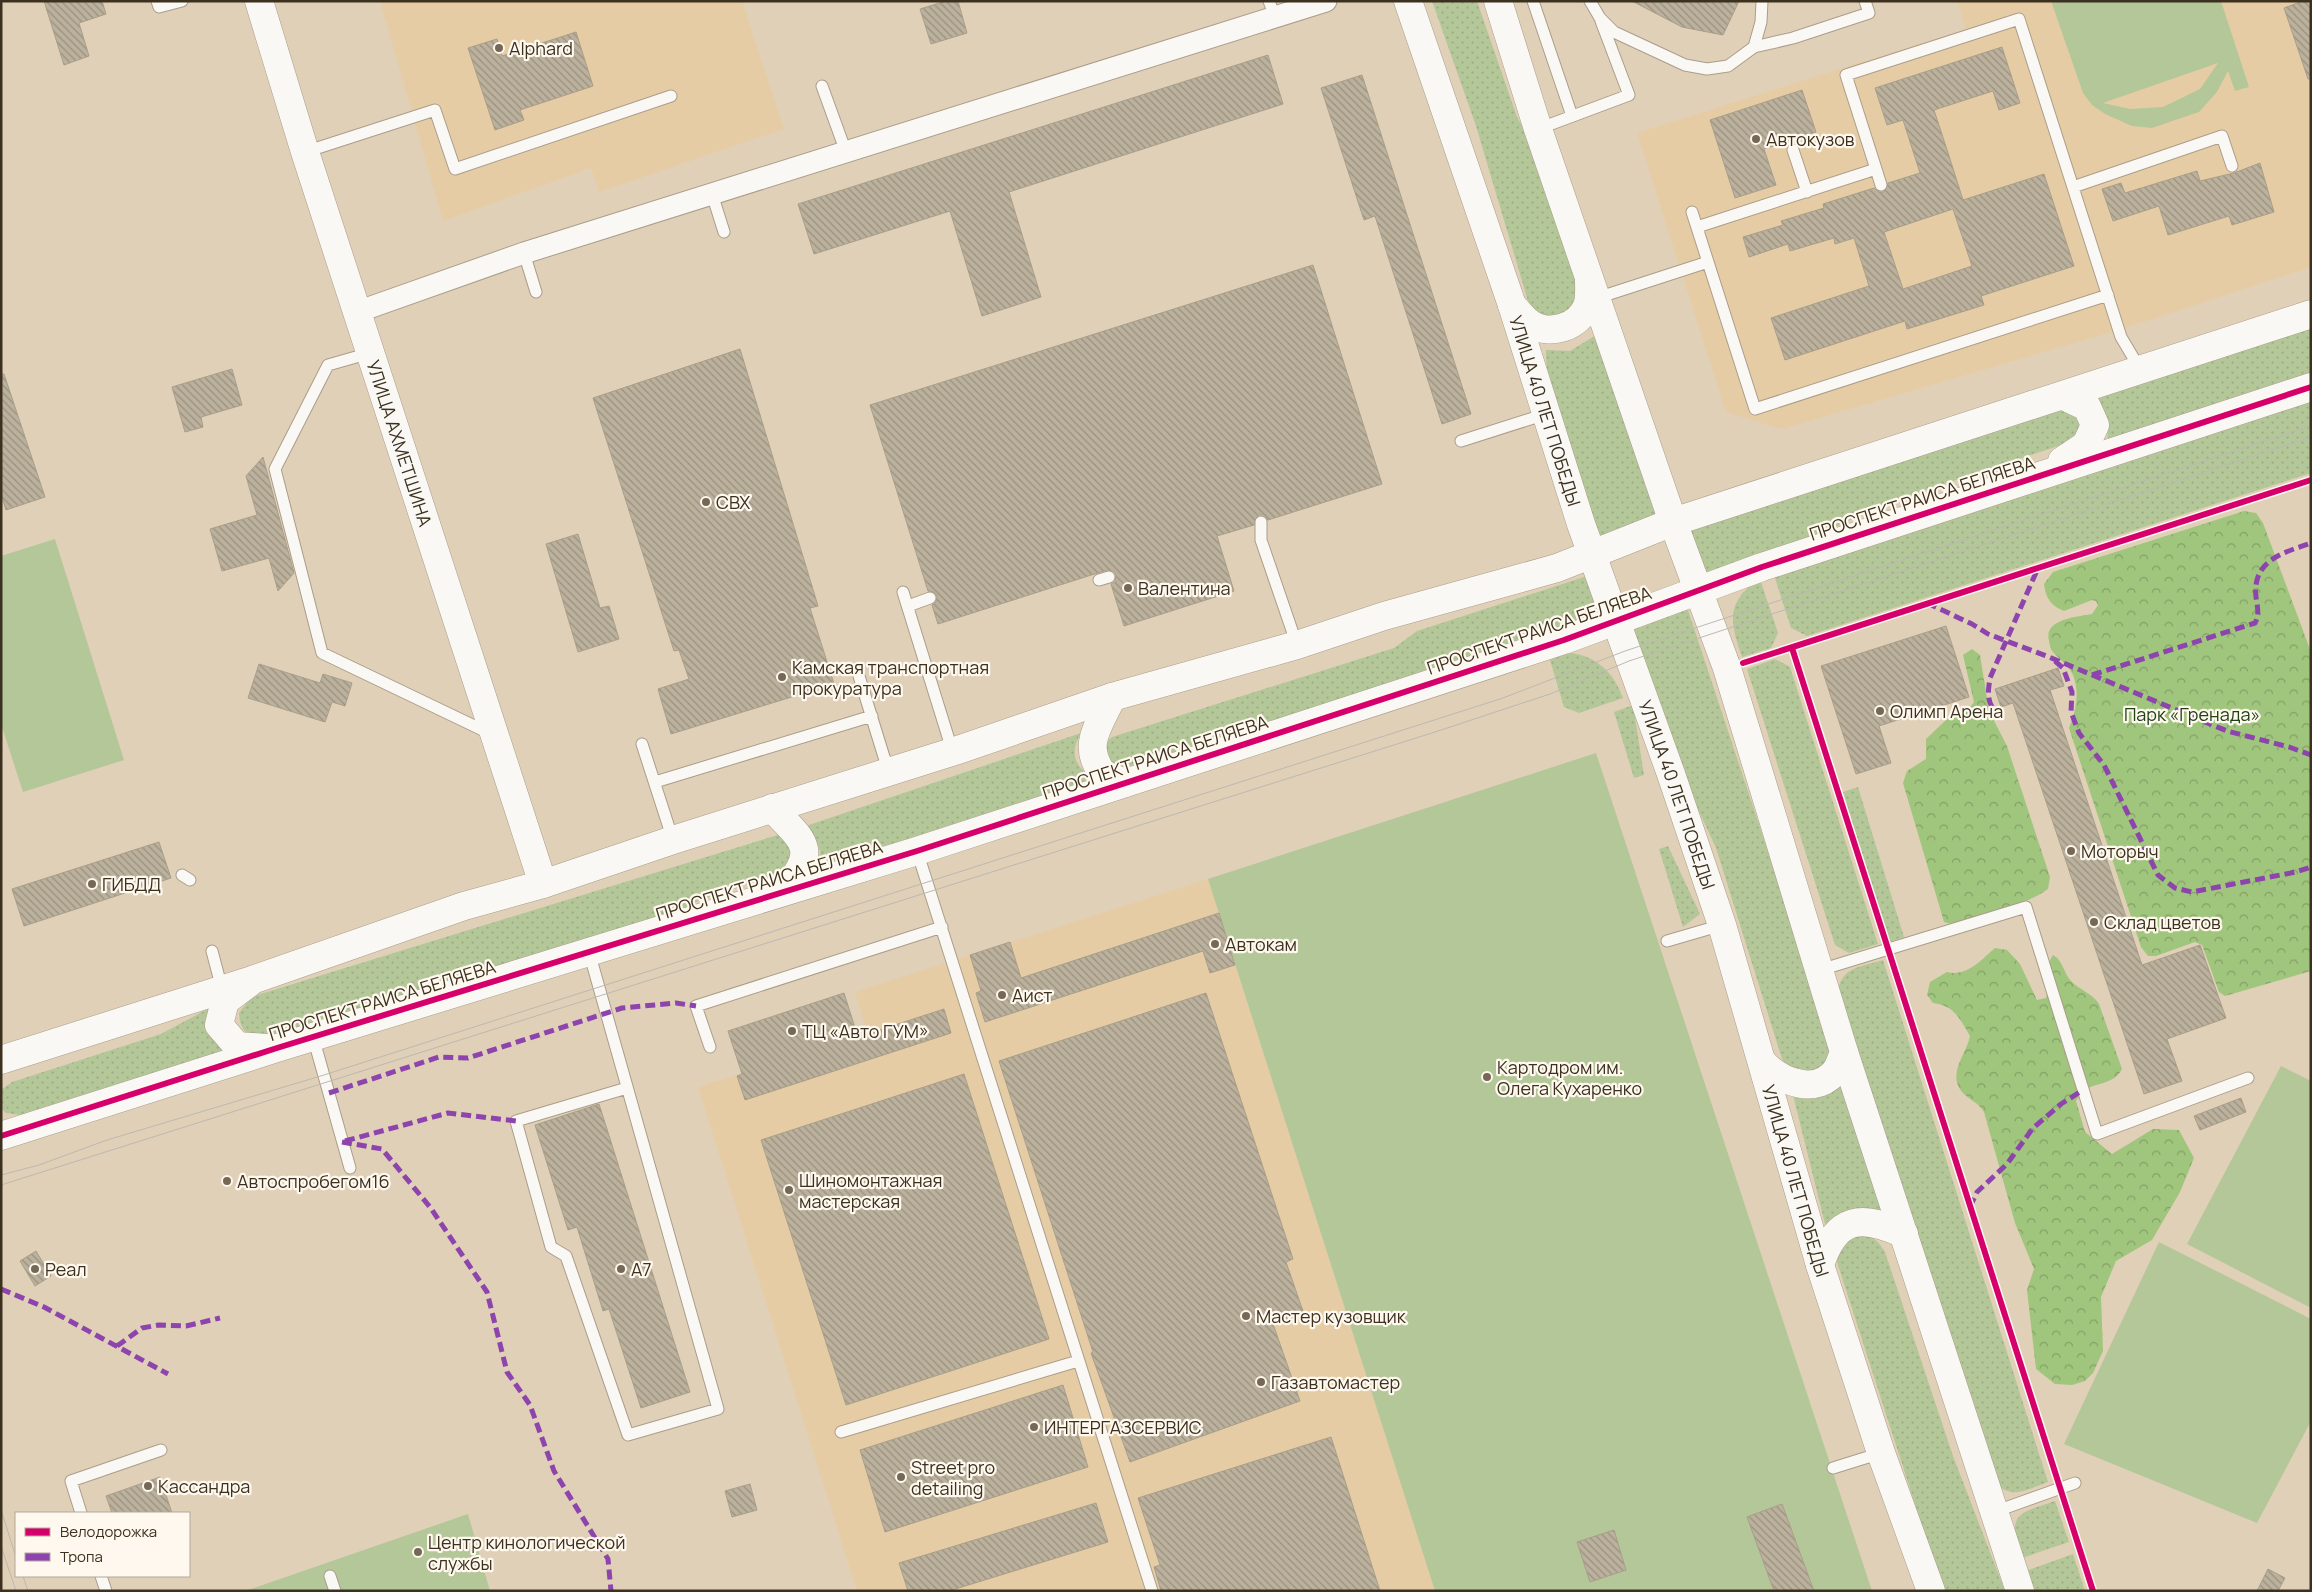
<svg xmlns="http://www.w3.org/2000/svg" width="2312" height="1592" font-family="Manrope,sans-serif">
<defs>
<pattern id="grass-dots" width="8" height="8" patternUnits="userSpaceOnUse" patternTransform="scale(1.25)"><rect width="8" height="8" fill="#b4c799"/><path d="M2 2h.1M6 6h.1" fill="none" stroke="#9cab83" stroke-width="1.8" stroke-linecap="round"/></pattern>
<pattern id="forest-crowns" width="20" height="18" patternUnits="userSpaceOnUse" patternTransform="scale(1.25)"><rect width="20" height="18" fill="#a0c57d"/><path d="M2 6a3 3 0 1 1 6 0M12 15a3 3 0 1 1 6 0" fill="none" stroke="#84a066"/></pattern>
<pattern id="building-back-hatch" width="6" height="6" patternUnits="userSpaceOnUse" patternTransform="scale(1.25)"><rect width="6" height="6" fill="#bbb19d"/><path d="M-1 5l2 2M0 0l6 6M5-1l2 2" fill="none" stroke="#99907f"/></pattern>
</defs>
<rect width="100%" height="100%" fill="#e0d0b7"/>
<!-- built -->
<path fill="#e6cca4" d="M380,1H742L784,129L599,192L591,168L443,221Z
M1957,1H2311V267L2119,330L1782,429L1726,412L1637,133L1966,29Z
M1208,879L1435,1591H857L698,1087L867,1034L855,992Z"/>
<!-- grass -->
<path fill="url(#grass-dots)" d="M1432,1H1477L1517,117L1537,151L1581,280L1573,307L1561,315L1549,317L1531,311L1476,126Z
M2311,326V375L2108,441L2107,422L2094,398Z
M1596,335L1660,525L1599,545L1547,383L1546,350L1570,351Z
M2311,400V473L1807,636L1791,628L1774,575Z
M2060,410C2073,409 2080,416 2081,430L2070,442L1887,503L1808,540L1703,574L1689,531Z
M1587,576L1600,616L1121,769L1105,760L1104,744L1112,737L1394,648L1417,631Z
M1760,579L1778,633L1771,648L1742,657C1730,623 1725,601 1760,579Z
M1686,604L1831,1042C1830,1059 1824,1067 1808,1073L1788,1067L1782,1059L1716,848L1679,768L1632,623Z
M1570,653C1597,656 1614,673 1623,698L1579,713L1564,707L1550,660Z
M1775,659L1790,667L1878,944L1849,953L1835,945L1747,669Z
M1633,705L1644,775L1634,778L1614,712Z
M1081,733C1068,755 1076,767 1095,780L813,873C826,852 820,844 803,827Z
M1858,787L1904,937L1889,942L1843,792Z
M781,834L792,843L790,870L698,901L665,920L262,1041C246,1036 240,1029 239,1013L251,997Z
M1668,846L1700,914L1683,927L1659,849Z
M1883,960L2048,1482C2031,1488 2013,1500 1998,1485L1838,991C1842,966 1862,967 1883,960Z
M213,1006L225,1050L20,1115L6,1113L1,1108V1090L12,1082L161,1034Z
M1842,1079L1881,1210C1860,1208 1843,1211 1825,1224L1793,1095Z
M1851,1235C1868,1235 1876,1236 1885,1252L1953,1456L2005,1591H1943L1837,1262L1838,1252Z
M2055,1501L2069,1542L2022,1558C2007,1515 2015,1514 2055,1501Z
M2073,1554L2085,1591H2032L2026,1571Z"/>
<!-- forest -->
<path fill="url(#forest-crowns)" d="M2244,511L2256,513L2263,523L2311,652V971L2225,996L2219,992L2202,945L2195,942L2156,956H2148L2141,947L2069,728C2076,711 2080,693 2073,675C2069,666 2059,659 2053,652C2050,649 2050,645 2049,641C2043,619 2077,617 2092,614L2098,605L2096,601L2092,600L2064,611C2050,605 2046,598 2044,584L2053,572Z
M1972,649L1980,655L1989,711L2007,746L2050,877L2048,889C2021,908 1983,914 1951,924L1944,922L1903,783L1907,771L1926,759V739L1947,719L1967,711L1974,702L1963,655Z
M1995,948L2007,950L2020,964L2037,1000L2046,998C2051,984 2044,968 2053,955C2063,960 2064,974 2071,981C2081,991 2092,993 2099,1004L2122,1069C2113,1086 2096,1081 2084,1091C2081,1094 2078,1098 2076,1101L2085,1132L2112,1154L2153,1129L2179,1130L2194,1158L2180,1192L2152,1240L2116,1261L2101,1297L2103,1351L2093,1373L2085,1381L2072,1385L2055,1384L2036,1369L2027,1290L2034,1269L2015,1223L1984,1112C1978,1102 1971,1101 1964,1094C1945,1075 1967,1054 1970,1036C1960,1019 1954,1005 1933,1003L1927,995L1930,982L1947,972C1967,977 1981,960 1995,948Z"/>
<!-- garden -->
<path fill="#b4c799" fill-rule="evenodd" d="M2051,1H2221L2249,87L2235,91L2228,71L2217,92L2199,112L2152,128L2132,126L2105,114L2092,105L2083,93ZM2218,63L2200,89L2163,107L2130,109L2103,103Z
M55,539L124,760L23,792L1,724V556Z
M1596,753L1872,1591H1435L1208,879Z
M2281,1066L2311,1081V1308L2187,1244Z
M2159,1242L2311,1319V1421L2257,1523L2064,1444Z
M468,1514L490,1591H247L248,1590Z"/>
<!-- building -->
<path fill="url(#building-back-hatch)" stroke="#a89f8a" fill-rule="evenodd" d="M44,1H102L106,14L79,23L89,56L64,65Z
M946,1H958L967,33L931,44L920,9Z
M1632,1H1739L1723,35L1682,27Z
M2303,1H2311V79H2308L2284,8Z
M576,32L593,86L520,110L524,120L495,130L468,48L497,39L502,56Z
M2002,47L2020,103L1999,110L1993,91L1934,110L1950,159L1963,200L2044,174L2074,266L1981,296L1984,305L1907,329L1905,321L1785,360L1771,318L1869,286L1854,238L1835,244L1834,238L1790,251L1788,244L1749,257L1743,237L1783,225L1781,221L1824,208L1823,204L1874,188L1879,192H1884L1888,183L1920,173L1903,120L1887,125L1875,88ZM1953,209L1972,266L1903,289L1884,232Z
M1268,55L1283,104L1009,192L1041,297L982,316L950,211L814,254L798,204Z
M1362,75L1471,414L1442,424L1375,216L1364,220L1321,88Z
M1802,90L1816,132L1764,149L1776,185L1735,198L1710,120Z
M2260,163L2274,212L2232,225L2229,216L2168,235L2159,206L2113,221L2102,189L2121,183L2125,193L2197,171L2200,181L2234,173Z
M1313,265L1382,484L1268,520L1264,515H1258L1254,525L1217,536L1234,591L1124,626L1111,584L1115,582L1116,575L1114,571L1107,570L938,624L932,605L936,602L937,596L934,592L928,591L870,405Z
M740,349L818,606L810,608L834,684L671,734L658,689L689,679L679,650L674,651L593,398Z
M232,369L242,405L201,417L203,427L185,432L172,387Z
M1,374H4L45,497L6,510L1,494Z
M263,457L294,573L278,591L269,558L222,571L210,529L257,515L246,476Z
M578,534L600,608L609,606L619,639L578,652L546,544Z
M1946,626L1969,697L1879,726L1891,763L1856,774L1821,666Z
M259,664L320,683L323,674L352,683L345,706L332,702L325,722L248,698Z
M2058,668L2064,686L2050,690L2142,965L2200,945L2226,1018L2167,1039L2182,1081L2144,1094L2013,703L2001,707L1995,689Z
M159,842L171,878L24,926L12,889Z
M1219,913L1235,965L1210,973L1203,951L985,1022L976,993L981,991L970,955L1010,942L1021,978Z
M844,993L858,1037L944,1009L951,1033L745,1100L737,1076L742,1074L728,1031Z
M1206,993L1293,1259L1286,1262L1304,1314L1273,1324L1300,1401L1130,1462L1091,1353L1093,1352L999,1061Z
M964,1074L1049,1339L846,1405L761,1140Z
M2241,1098L2246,1112L2200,1130L2194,1116Z
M599,1104L690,1392L641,1408L609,1309L603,1311L577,1227L568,1230L535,1125Z
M36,1251L51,1276L35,1286L20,1261Z
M1063,1385L1088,1467L885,1532L860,1450Z
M1331,1437L1380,1591H1161L1154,1567L1160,1565L1138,1498Z
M160,1477L172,1513H112L106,1496Z
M750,1484L757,1510L732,1517L725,1491Z
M1096,1503L1108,1542L949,1591H908L899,1563Z
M1782,1504L1814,1591H1774L1747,1517Z
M1614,1530L1626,1570L1590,1582L1577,1542Z
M2268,1569L2285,1578L2278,1591H2257Z"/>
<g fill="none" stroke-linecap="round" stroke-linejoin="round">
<!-- service casing -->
<g stroke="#aa9d8a" stroke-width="13">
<path id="service" d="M157,1L159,7L182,1
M1269,1L1275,17
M1533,1L1572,116
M1590,1L1600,18L1614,32L1685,65L1707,69L1728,66L1754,47L1761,22L1762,1
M1754,47L1793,38L1869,13L1865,1
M822,86L846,152
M1538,129L1629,95L1601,21
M1793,150L1807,192
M305,152L435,110L455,169L671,96
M1876,169L1881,185
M2073,187L2222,136L2232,166
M712,194L724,232
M1692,212L1755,409L2108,295
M1697,227L1876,169L1846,75L2019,19L2121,337L2140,369
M524,253L536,292
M1597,298L1708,262
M370,353L328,365L275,469L322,653L491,734
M1461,441L1546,414
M1261,522V540L1297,645
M1099,580L1109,577
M903,592L949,740L955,751
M908,606L930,598
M859,676L884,757L891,771
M642,744L673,840
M655,782L872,716
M917,851L1152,1591
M182,875L190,880
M1667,941L1722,925
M212,951L222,989
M589,952L718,1409L628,1435L566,1256L551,1247L516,1121L627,1088
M1820,970L2026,907L2097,1134L2248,1078
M313,1037L350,1168
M710,1047L696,1006L942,927
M841,1432L1078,1361
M1833,1468L1881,1453
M1994,1512L2075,1483
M81,1513L71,1481L161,1450
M101,1576L106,1591
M330,1576L335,1591"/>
</g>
<!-- minor casing -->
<g stroke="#aa9d8a" stroke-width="23">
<path id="minor" d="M357,312L524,253L1326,1"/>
</g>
<!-- tertiary casing -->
<g stroke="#aa9d8a" stroke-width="29">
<g id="tertiary">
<path id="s1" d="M259,1L305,152L543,884"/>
<path id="s2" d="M1408,1L1512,305L1581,524L1671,774L1722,925L1820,1265L1881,1453L1931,1591"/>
<path d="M1498,1L1538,129L1673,522L1727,668L1844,1052L2020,1591"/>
<path d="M1512,305C1518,311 1524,320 1531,324C1550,336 1579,327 1587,306C1590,299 1589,287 1589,279"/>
<path d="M2062,461L2086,445L2095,425L2087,407L2064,396"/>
<path d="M1112,697C1099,726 1081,745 1103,774L1125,783"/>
<path d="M772,808C804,842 819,848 785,890"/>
<path d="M249,983L225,1001L219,1025L237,1046L267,1048"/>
<path d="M1,1060L252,980L464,906L543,884L673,840L955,751L1112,697L1297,645L1384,616L1557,568L1673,522L2311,314"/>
<path d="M1763,1063C1781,1082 1818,1097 1837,1069C1840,1064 1842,1057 1844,1052"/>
<path d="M1,1136L277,1048L917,851L1564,640L1762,567L2311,387"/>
<path d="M1820,1265C1836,1216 1861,1214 1904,1234"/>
</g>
</g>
<!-- service -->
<use href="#service" stroke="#faf8f4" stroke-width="11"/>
<!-- minor -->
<use href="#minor" stroke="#faf8f4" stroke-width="21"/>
<!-- tertiary -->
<use href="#tertiary" stroke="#faf8f4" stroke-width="28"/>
<!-- tram -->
<path stroke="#bcb8b2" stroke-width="1" d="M1,1175L39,1165L107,1140L324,1075L1503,698L1625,651L2311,426
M1,1185L1435,732L1550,694L1629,661L2311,437
M1,1510L16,1557
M1,1546L16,1591
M23,1576L28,1591"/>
<!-- quiet -->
<path stroke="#8e44ad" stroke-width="5" stroke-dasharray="10 5" stroke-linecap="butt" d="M1927,603L1972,624L1988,634L2049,657L2227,731L2289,747L2311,755
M2055,661L2063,668L2072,692L2071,712L2079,733L2104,765L2158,875L2175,888L2192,892L2296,872L2311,867
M2092,675L2255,623C2260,614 2257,606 2256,597C2252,560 2283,553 2311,543
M2002,718C1987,705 1987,697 1990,678L2038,568
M329,1093L439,1057L468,1058L622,1008L676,1003L696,1006
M345,1141L448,1113L516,1121
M342,1142L382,1149L430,1207L487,1292L507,1372L530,1405L554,1471L608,1559L611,1591
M1970,1207L1977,1192L2007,1164L2033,1128L2061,1104L2083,1090
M1,1289L44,1307L168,1374
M117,1346L142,1328L159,1325L186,1326L220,1318"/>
<!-- cycleway casing -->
<g stroke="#fef8ef" stroke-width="9">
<path id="cycleway" d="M1792,648L2093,1591
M1743,663L2311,480
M1,1136L277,1048L917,851L1564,640L1762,567L2311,387"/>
</g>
<!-- cycleway -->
<use href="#cycleway" stroke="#d6006c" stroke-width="6"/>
</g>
<!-- markers -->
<g fill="#756854" stroke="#fef8ef" stroke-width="2">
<circle cx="499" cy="48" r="5"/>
<circle cx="1756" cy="139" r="5"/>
<circle cx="706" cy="502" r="5"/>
<circle cx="1128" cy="588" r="5"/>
<circle cx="782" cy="677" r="5"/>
<circle cx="1880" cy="711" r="5"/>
<circle cx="2071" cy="851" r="5"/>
<circle cx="92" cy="884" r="5"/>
<circle cx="2094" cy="922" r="5"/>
<circle cx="1215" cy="944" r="5"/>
<circle cx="1002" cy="995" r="5"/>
<circle cx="792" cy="1031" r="5"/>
<circle cx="1487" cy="1077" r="5"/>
<circle cx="227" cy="1181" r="5"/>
<circle cx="789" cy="1190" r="5"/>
<circle cx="35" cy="1269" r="5"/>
<circle cx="621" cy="1269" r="5"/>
<circle cx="1246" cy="1316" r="5"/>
<circle cx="1261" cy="1382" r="5"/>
<circle cx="1034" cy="1427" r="5"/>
<circle cx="901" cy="1477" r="5"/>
<circle cx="148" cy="1486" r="5"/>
<circle cx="418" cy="1552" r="5"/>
</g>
<g text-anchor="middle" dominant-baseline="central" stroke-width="4.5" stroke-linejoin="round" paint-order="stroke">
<!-- poi labels -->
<g font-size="18" fill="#3c301e" stroke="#fef8ef" text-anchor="start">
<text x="509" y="48">Alphard</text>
<text x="1766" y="139">Автокузов</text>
<text x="716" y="502">СВХ</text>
<text x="1138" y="588">Валентина</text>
<text x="792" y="667">Камская транспортная<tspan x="792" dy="21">прокуратура</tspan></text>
<text x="1890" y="711">Олимп Арена</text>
<text x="2081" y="851">Моторыч</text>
<text x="102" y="884">ГИБДД</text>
<text x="2104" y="922">Склад цветов</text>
<text x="1225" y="944">Автокам</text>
<text x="1012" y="995">Аист</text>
<text x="802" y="1031">ТЦ «Авто ГУМ»</text>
<text x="1497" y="1067">Картодром им.<tspan x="1497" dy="21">Олега Кухаренко</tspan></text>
<text x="799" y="1180">Шиномонтажная<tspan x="799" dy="21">мастерская</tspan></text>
<text x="237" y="1181">Автоспробегом16</text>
<text x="45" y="1269">Реал</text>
<text x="631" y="1269">А7</text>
<text x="1256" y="1316">Мастер кузовщик</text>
<text x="1271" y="1382">Газавтомастер</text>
<text x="1044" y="1427">ИНТЕРГАЗСЕРВИС</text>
<text x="911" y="1467">Street pro<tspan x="911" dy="21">detailing</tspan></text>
<text x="158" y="1486">Кассандра</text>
<text x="428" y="1542">Центр кинологической<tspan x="428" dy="21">службы</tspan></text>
</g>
<!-- street labels -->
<g font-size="18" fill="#3c301e" stroke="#fef8ef">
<text stroke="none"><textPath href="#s2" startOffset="432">УЛИЦА 40 ЛЕТ ПОБЕДЫ</textPath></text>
<text stroke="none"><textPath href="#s1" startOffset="464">УЛИЦА АХМЕТШИНА</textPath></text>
<text transform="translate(1922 498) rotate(-18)">ПРОСПЕКТ РАИСА БЕЛЯЕВА</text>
<text transform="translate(1539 630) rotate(-19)">ПРОСПЕКТ РАИСА БЕЛЯЕВА</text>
<text transform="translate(1155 757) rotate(-18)">ПРОСПЕКТ РАИСА БЕЛЯЕВА</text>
<text stroke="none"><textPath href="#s2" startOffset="838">УЛИЦА 40 ЛЕТ ПОБЕДЫ</textPath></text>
<text transform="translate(769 880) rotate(-17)">ПРОСПЕКТ РАИСА БЕЛЯЕВА</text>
<text transform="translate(382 1000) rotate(-17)">ПРОСПЕКТ РАИСА БЕЛЯЕВА</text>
<text stroke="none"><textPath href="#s2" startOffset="1242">УЛИЦА 40 ЛЕТ ПОБЕДЫ</textPath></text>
</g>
<!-- park labels -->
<g font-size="18" fill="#204015" stroke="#fef8ef">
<text x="2192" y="714">Парк «Гренада»</text>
</g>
</g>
<!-- border -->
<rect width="2312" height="1592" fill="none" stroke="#3c301e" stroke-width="5"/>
<!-- legend -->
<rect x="15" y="1512" width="175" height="65" fill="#fef8ef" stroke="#b0a89b"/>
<rect x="25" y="1528" width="25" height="8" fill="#d6006c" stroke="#b0a89b"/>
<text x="60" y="1537" font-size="15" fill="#3c301e">Велодорожка</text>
<rect x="25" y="1553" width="25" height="8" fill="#8e44ad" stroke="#b0a89b"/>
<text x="60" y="1562" font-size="15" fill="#3c301e">Тропа</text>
</svg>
